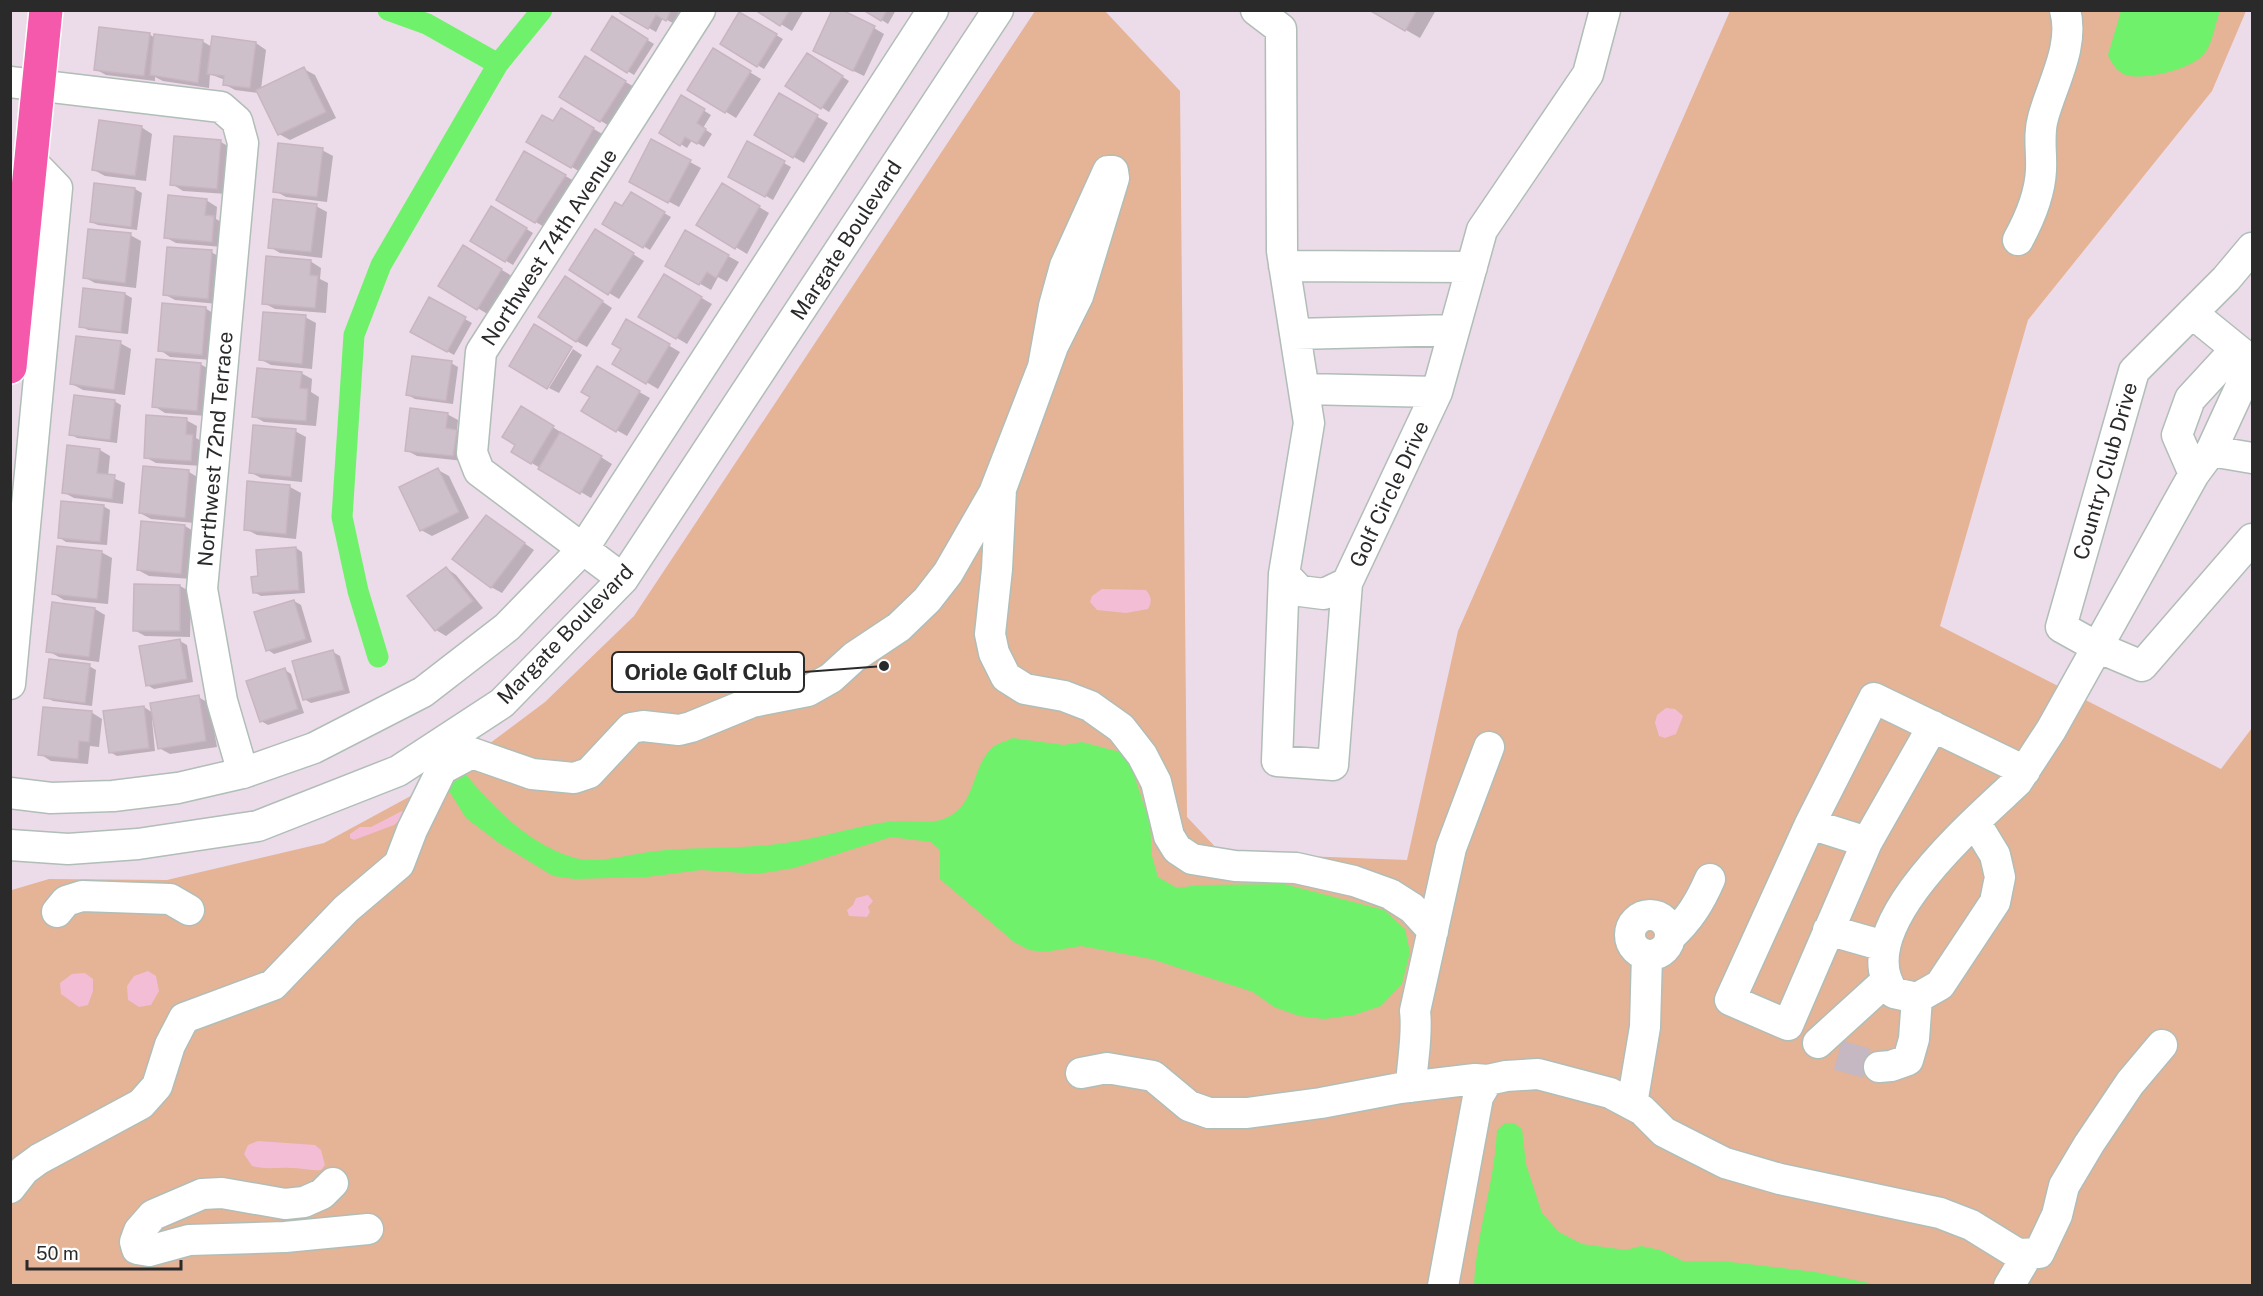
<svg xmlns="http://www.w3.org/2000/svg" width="2263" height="1296" font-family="'Public Sans',sans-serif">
<rect width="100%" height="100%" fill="#ecdbe8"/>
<!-- green -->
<path fill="#e5b396" d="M1035,11H1105L1180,91L1187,817L1221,853L1407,860L1458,631L1730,11H2246L2212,91L2028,320L1940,626L2221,769L2252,728V1285L11,1286L12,890L49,879L167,880L324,843L442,779L545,702L634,616Z"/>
<!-- sand -->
<path fill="#f3bdd5" d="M1102,589L1146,590C1152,597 1152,602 1148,609L1126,613L1097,610L1090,602L1092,596Z
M1666,708L1675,709L1683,716L1676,734L1665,738L1659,736L1655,723L1657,715Z
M402,811L405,815L394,825L354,840L350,838V834L360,827H371Z
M868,895L873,901L868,907L870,912L867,917L849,916L847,910L853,905L856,898Z
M148,971L156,976L159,991L151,1005L139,1007L128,1000L127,986L134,976Z
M85,973L93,979V991L88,1005L79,1007L61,994L60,983L72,974Z
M258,1141L315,1145L321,1150L325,1165L321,1170C310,1171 301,1168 291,1168C277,1167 265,1170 252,1166L244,1154L248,1145Z"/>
<!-- water -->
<path fill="#70f16b" d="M2121,11V10L2220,11C2215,23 2213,44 2204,54C2192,69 2148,79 2130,76C2118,74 2112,64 2108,55Z
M1013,738L1064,745L1082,742L1120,752L1130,763L1150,823L1152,856L1158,877L1177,888L1199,885L1284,884L1384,910L1405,929L1410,952L1402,984L1381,1006L1354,1015L1324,1019L1299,1016L1274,1007L1253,992L1151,959L1081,946L1045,952L1029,950L1014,942L940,879V850L931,842L891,837L794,868L757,874L701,870L647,877L575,879L553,876L499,843L466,818L446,786L466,775C496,810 528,843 572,857C596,865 625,855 649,852C694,846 740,850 785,843C822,838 861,824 897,821C917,820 931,826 950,816C976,802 972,766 992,748C997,743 1007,741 1013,738Z
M1505,1123H1514L1522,1129L1526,1164L1542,1213L1559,1232L1582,1244L1626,1250L1641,1246L1660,1250L1683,1261H1722L1815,1272L1879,1285H1474C1476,1233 1495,1182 1497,1130Z"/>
<!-- shadow -->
<path fill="#0003" d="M623,10H680L673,23L663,18L656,32L622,13Z
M758,10H804L792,31Z
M866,10H896L888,24Z
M1371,10H1436L1420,38Z
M740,14L783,39L764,69L722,44Z
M612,18L654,44L634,75L593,50Z
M874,28L884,34L864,76L825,57Z
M149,34L155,38L202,41L212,47L256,43L266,50L261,89L304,69L315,75L336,118L290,140L279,134L259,93L235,90L224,84L225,80L210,74L209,88L163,81L155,77V81L106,75L95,69Z
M714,50L761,79L736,118L689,89Z
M585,58L636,88L611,127L561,97Z
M815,59L849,81L829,112L788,86Z
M780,95L828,123L804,163L756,134Z
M682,97L711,115L703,128L712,134L704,147L692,140L687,148L661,132Z
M562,110L604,135L582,173L528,141L554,123Z
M141,127L152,134L146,181L105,176L94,170Z
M221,142L231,148L227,194L183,191L172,184Z
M748,143L791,167L773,200L730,176Z
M322,150L333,156L327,202L286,197L275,191Z
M525,153L576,182L546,228L498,200Z
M690,162L701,168L679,207L641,187Z
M95,185L135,189L142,193L137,230L98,225L91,222Z
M733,191L769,213L747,254L698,224Z
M631,194L671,217L650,250L604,223L623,208Z
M206,200L217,207L216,219L225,224L222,247L176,243L165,237Z
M316,206L327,212L322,258L280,253L270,247Z
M492,208L533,233L513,265L472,240Z
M685,232L739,262L727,282L718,277L711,290L667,265Z
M130,235L141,241L136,288L95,283L84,277Z
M606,237L644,261L619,299L609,293Z
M463,247L512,276L489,315L440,285Z
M211,252L222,258L218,304L175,300L164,294Z
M310,261L321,268L320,279L328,283L326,313L275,309L264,303Z
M664,276L712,304L687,344L640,316Z
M576,284L612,308L587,347L576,341Z
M125,294L132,298L128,334L88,330L81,326Z
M429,299L472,323L454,355L412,331Z
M205,308L216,315L212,360L170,357L160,350Z
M305,317L316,323L312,369L271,365L260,359Z
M627,321L680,352L658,389L614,363L623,349Z
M120,343L131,349L125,395L83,390L72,384Z
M573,349L582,355L559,393L549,388Z
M451,363L458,367L453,404L415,399L408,395Z
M200,364L211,370L207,416L165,413L154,406Z
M597,368L650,398L627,436L583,411L592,396Z
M301,373L312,379L311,392L319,397L316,426L264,422L253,416Z
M114,401L121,405L117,443L77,438L71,434Z
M522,408L612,464L591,498L513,452L517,444Z
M447,414L458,420L457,431L467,437L464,461L417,456L406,450Z
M186,420L197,426L196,438L203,442L202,466L156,463L145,457Z
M295,431L306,437L302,482L261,478L250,472Z
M100,450L110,456L108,476L125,483L123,504L74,498L63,492Z
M438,470L449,476L469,518L432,536L421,530Z
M189,472L199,478L195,523L151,519L140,513Z
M290,487L301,493L296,539L257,535L246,529Z
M103,506L110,510L107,545L66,542L60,538Z
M487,517L534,550L502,593L491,587Z
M185,526L195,532L192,579L149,576L138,570Z
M296,548L302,552L305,593L261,596L254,592L260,578Z
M101,552L112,558L108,604L64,600L54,594Z
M446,568L456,575L483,608L446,636L436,630Z
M180,586L191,592L190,637L145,636L134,630Z
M294,601L301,605L312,642L274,654L268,650Z
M95,609L105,615L99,662L59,657L48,651Z
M180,641L187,645L193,682L154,689L147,685Z
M333,652L340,656L350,693L311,703L304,699Z
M89,666L96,670L92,706L53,701L46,697Z
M285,670L291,674L304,713L268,725L261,721Z
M198,697L209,703L217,747L170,754L159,748L154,719H152L155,751L117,756L110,752L144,707L153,713Z
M91,712L102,719L99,747L90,746L88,764L51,761L40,754Z"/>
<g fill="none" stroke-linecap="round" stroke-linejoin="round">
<!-- canal -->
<path stroke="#70f16b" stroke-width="21" d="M388,10L427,24L498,64
M378,657L358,591L342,517L354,335L381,265L498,64L542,10"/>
</g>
<!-- building -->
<path fill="#cec0ca" stroke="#c8b5c1" stroke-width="1.5" d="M621,10H671L666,21L656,15L648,29L620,13Z
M755,10H790L780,26Z
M832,10H842L875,26L853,71L813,51Z
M863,10H887L881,21Z
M1369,10H1417L1405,31Z
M739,12L777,34L757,67L720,44Z
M612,16L648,39L627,73L591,50Z
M99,27L150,33L144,76L94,70Z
M154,34L203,40L198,83L150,75Z
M212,36L256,42L250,88L223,85L224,76L207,74Z
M713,48L751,71L725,113L687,90Z
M807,53L843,76L821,109L785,86Z
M585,56L626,81L600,122L559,97Z
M304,67L326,112L278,135L256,90Z
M779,93L818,115L793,158L754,135Z
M681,95L705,109L697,123L706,129L697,144L685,137L680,146L659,133Z
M561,108L594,128L571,168L526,142L542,115L553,121Z
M99,120L142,126L135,176L92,170Z
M174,136L221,140L217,189L170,185Z
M651,139L691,160L668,203L629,182Z
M747,141L785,161L765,197L728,177Z
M278,143L323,148L317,197L273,192Z
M524,151L566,175L535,223L496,200Z
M94,183L135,188L131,227L90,222Z
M722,183L760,206L735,249L696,225Z
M631,192L665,212L643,248L602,224L615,202L622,206Z
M168,195L207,199L205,215L214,216L212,242L164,238Z
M273,199L317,204L311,252L268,248Z
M491,206L527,228L505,262L470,241Z
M88,229L131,233L125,283L83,278Z
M595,229L634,253L608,295L569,270Z
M685,230L729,255L716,278L707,272L699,285L665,266Z
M463,245L502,269L477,310L438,286Z
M167,247L212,250L208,299L163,295Z
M266,256L311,260L310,275L318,276L315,308L262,304Z
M664,274L702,297L676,339L638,317Z
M565,276L603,301L576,342L538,317Z
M83,288L125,293L121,332L79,327Z
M429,297L466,317L447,352L410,332Z
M162,303L206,307L202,355L158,351Z
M263,312L306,315L302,364L259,360Z
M626,319L670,344L646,384L612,364L621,349L612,344Z
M534,324L572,347L547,389L509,366Z
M76,336L121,341L114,390L70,384Z
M412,356L452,361L446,401L406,395Z
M156,359L201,363L197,411L152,407Z
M597,366L640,391L616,432L581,411L590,397L581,392Z
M257,368L302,372L300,388L308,389L306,421L252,417Z
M74,395L115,400L110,440L69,435Z
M521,406L554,426L531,464L511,452L515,445L502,437Z
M410,408L448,413L446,428L457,430L453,456L405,451Z
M146,415L187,418L186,434L193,435L191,461L144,458Z
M253,425L296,429L291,477L249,473Z
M560,432L602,456L580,494L538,469Z
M67,445L100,449L97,473L115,475L112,499L62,493Z
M143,466L189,470L185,518L139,513Z
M438,468L459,512L420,531L399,487Z
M247,481L290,485L286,534L244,530Z
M61,501L104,505L100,542L58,538Z
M486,515L525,543L491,588L452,559Z
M141,521L185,525L181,574L137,570Z
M57,546L102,551L97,599L52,594Z
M296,547L299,590L253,593L251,577L258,576L256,550Z
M446,567L473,601L435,631L407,596Z
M134,584L180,585V631H133Z
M294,600L306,639L266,651L254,612Z
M52,602L95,608L89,657L46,652Z
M180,639L187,679L146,686L139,646Z
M333,650L344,690L303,700L292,661Z
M49,659L90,664L85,703L44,698Z
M285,668L298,709L260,722L246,681Z
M199,695L206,741L158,749L150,703Z
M144,706L149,748L109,753L103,711Z
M43,707L92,711L89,742L79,741L78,759L38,755Z"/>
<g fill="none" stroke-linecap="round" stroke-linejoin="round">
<!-- minor-tunnel -->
<path stroke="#c5b8c2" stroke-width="30" stroke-dasharray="30 15" stroke-linecap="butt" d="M1838,1055L1879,1067"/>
<!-- minor casing -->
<g stroke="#b0beb7" stroke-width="33">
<path id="minor" d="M1256,10L1281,29L1282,251L1309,423L1284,574L1300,591L1324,594L1347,583L1437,392L1482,230L1588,74L1605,10
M10,82L221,107L237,121L243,143L202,589L222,701L243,773
M2018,240C2030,218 2040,195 2041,170C2042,153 2038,135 2043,118C2052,84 2075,46 2065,10
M2252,248L2226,279L2134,371L2061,627L2097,647L2142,666L2252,539
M1284,266L1472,267
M2192,313L2250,360
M1295,334L1454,330
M1304,389L1437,392
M2211,451L2252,458
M2194,474L2177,435L2190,399L2236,349
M1284,574L1277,761L1333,765L1347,583
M623,579L479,471L472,453L481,352L700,10
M10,684L57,188L31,161
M1933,726L1867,842L1788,1025L1730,1000L1810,824L1874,698L2025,771
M10,793L51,798L113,796L178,788L243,773L314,748L423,692L507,627L583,549L933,10
M1975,822L1995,855L2000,877L1995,902L1940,985L1917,998L1894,993C1846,930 1976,821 2017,782L2051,730L2194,474L2211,451L2252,362
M1810,824L1867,842
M10,845L68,849L138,844L258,826L398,771L502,703L623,579L998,10
M57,912L66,901L82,896L170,899L189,910
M1630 935a20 20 0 1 1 40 0a20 20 0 1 1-40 0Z
M1828,930L1884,946
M1670,937C1689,920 1700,902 1710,879
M1818,1043L1885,982
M1879,1067L1891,1066L1908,1060L1914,1039L1917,998
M1081,1073L1107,1068L1153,1076L1189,1106L1209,1113H1247L1321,1103L1400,1088L1475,1079L1488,1080
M1411,1087C1412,1061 1418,1036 1415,1011L1451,848L1489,747
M1632,1104L1645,1027L1647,955
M333,1183L322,1194L304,1202L285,1204L222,1193L202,1194L153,1215L139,1231L135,1242L137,1249L149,1251L189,1240L285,1237L368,1229
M10,1188L24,1170L39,1159L141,1104L157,1086L170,1045L184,1018L273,985L346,909L399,864L412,830L442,769L472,753L532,774L574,778L589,773L631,728L643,726L679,730L691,727L752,702L808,691L831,678L854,657L899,627L927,600L948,573L994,493L1043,367L1054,306L1065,266L1108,171H1113L1114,178L1078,296L1053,346L1001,489L997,569L990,634L994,653L1006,677L1025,689L1064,696L1090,706L1121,728L1142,755L1156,782L1169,836L1177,849L1192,859L1235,866L1296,868L1354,881L1390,894L1412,908L1433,931
M1443,1286L1478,1097L1488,1080L1506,1076L1538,1074L1610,1093L1642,1110L1664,1132L1725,1163L1780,1179L1940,1213L1971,1225L2018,1254L2039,1253L2057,1215L2064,1186L2089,1144L2130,1083L2162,1045
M2009,1286L2028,1254"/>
</g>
<!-- major casing -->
<g stroke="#fff" stroke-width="36">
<path id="major" d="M10,367L46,10"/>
</g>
<!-- minor -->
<use href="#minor" stroke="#fff" stroke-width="30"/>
<!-- major -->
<use href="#major" stroke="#f459ab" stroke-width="33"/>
</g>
<g text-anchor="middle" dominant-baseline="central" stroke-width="4.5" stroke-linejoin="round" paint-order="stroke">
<!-- street labels -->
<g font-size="21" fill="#2a2a2a" stroke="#fff">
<text transform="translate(846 240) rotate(-57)">Margate Boulevard</text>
<text transform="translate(549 247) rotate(-57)">Northwest 74th Avenue</text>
<text transform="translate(215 449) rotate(-85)">Northwest 72nd Terrace</text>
<text transform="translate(2105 471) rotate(-74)">Country Club Drive</text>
<text transform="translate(1389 494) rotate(-65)">Golf Circle Drive</text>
<text transform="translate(565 634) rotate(-46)">Margate Boulevard</text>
</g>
</g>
<!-- callouts -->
<path fill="none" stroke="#2a2a2a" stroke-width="2" d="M884 666L804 672"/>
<circle fill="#2a2a2a" stroke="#fff" stroke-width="2" cx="884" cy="666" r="6"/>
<rect fill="#fff" stroke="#2a2a2a" stroke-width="2" x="612" y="652" width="192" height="40" rx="6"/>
<g font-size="22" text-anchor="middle" font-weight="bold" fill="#2a2a2a">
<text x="708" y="680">Oriole Golf Club</text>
</g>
<!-- border -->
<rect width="2263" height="1296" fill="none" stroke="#2a2a2a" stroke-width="24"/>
<!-- scale -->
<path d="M27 1260v9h154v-9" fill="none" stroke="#2a2a2a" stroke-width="3"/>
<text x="36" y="1260" font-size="18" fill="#2a2a2a" stroke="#ffffff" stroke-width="4.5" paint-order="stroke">50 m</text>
</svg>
